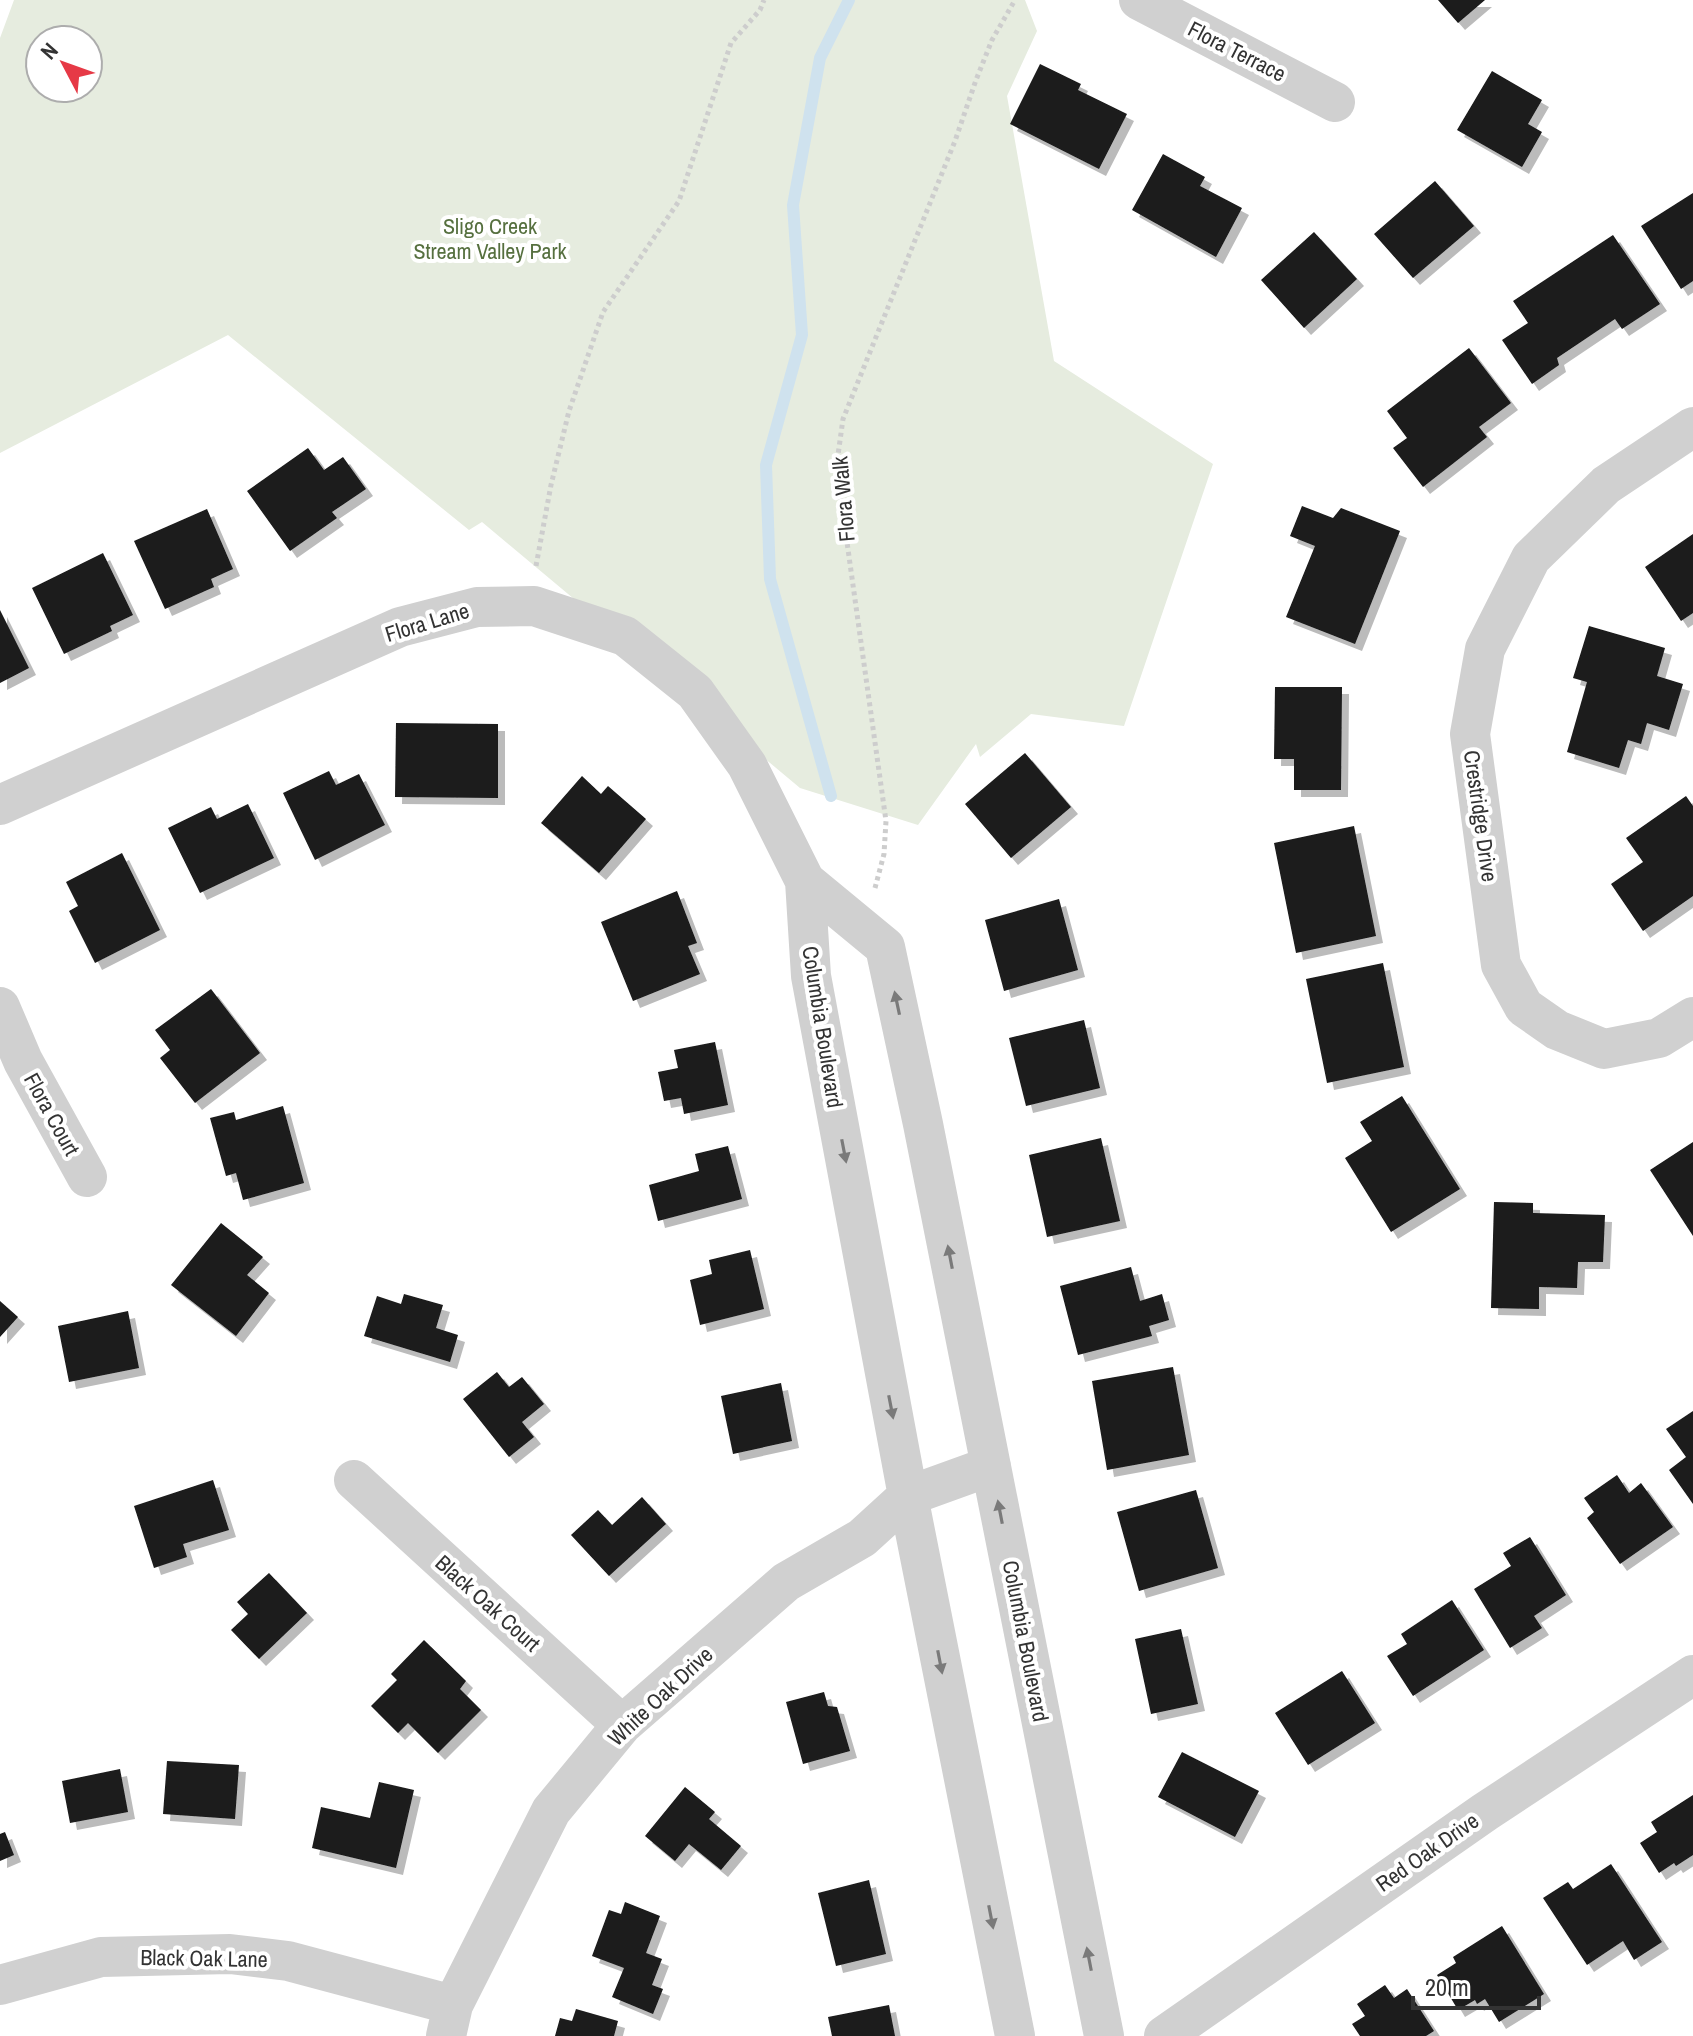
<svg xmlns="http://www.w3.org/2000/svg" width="1693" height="2036" font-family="'Archivo Narrow',sans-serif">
<defs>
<filter id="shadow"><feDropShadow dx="7" dy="7" stdDeviation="0" flood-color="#0004"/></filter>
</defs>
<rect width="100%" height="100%" fill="#fff"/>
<!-- green -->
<path fill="#e6ecdf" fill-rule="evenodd" d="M14,0H1025L1037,31L1007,96L1054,361L1213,464L1124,726L1031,714L980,757L976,744L918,825L800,788L482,522L469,530L228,335L0,453V38ZM40,40H88V88H40Z"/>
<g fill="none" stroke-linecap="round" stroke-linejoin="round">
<!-- stream -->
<path stroke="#cfe2ee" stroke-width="12" d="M831,796L770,579L766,465L802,335L793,205L820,58L849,0"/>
</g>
<!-- building -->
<path fill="#1a1a1a" filter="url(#shadow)" d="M1438,0H1485L1458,23Z
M1040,64L1081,84L1078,90L1127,114L1099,169L1010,124Z
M1492,71L1542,100L1528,124L1542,132L1522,167L1457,130Z
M1163,154L1205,177L1200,186L1242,208L1216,257L1132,210Z
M1435,181L1474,226L1413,278L1374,234Z
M1693,193V281L1681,289L1641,226Z
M1314,232L1357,279L1304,328L1261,280Z
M1613,235L1660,304L1622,329L1615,319L1557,358L1559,365L1532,384L1502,340L1528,323L1513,301Z
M1469,348L1511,403L1479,427L1487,437L1423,487L1393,448L1407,438L1387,411Z
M308,448L324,470L343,457L366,489L332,512L337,518L290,551L247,491Z
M1302,506L1333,518L1341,508L1400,531L1355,644L1286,617L1315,546L1290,536Z
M207,509L233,569L211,579L214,587L165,609L134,541Z
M1693,534V613L1681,621L1645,567Z
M103,553L133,615L110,626L112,631L64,654L32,588Z
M0,610L29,668L0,683Z
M1589,626L1665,648L1657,676L1683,684L1669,730L1647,723L1641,744L1628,740L1619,768L1567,752L1587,682L1573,678Z
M1275,687H1342L1341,790H1294V759H1274Z
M396,723L498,724V798L395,797Z
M1025,753L1071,807L1011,858L965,804Z
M329,771L336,785L359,774L385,825L315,860L283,793Z
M582,776L601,794L608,786L646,819L599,873L541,823Z
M1686,796L1693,806V896L1643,931L1611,884L1643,862L1626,838Z
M248,804L274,858L200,893L168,828L211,807L217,819Z
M1354,826L1376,936L1296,953L1274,843Z
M122,853L160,930L95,963L69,911L78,906L66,882Z
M677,891L697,943L688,946L700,974L633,1001L601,922Z
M1059,899L1078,970L1004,991L985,920Z
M1383,963L1404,1067L1327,1083L1306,979Z
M211,989L260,1053L195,1103L160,1058L170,1050L155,1030Z
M1084,1020L1100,1088L1026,1106L1009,1038Z
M715,1042L728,1105L684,1114L681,1098L664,1101L658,1072L678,1068L674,1050Z
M1402,1096L1460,1189L1391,1232L1345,1158L1372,1141L1360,1122Z
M283,1106L304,1183L243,1200L236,1173L226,1176L210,1118L234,1112L236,1120Z
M1101,1138L1120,1221L1047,1237L1029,1155Z
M1693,1142V1236L1650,1170Z
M728,1146L742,1199L658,1221L649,1185L699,1171L695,1154Z
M1494,1202L1533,1203V1213L1605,1215L1603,1262H1578L1577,1288L1539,1287V1309L1491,1308Z
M221,1223L263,1257L247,1275L269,1293L236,1336L171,1285Z
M750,1250L764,1309L700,1325L690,1280L712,1274L709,1260Z
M1131,1267L1140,1301L1162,1294L1169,1320L1149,1326L1152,1336L1078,1355L1060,1286Z
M404,1294L443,1305L436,1328L458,1335L450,1362L364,1336L377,1296L401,1304Z
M0,1301L18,1317L0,1337Z
M128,1311L139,1368L69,1382L58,1326Z
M1173,1367L1189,1455L1107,1470L1092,1381Z
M497,1372L509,1387L522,1377L544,1404L522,1422L534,1437L509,1457L463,1399Z
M781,1383L792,1441L733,1454L721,1396Z
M1693,1411V1504L1669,1470L1686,1457L1666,1429Z
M1617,1475L1629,1493L1641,1483L1673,1527L1620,1564L1587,1518L1594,1512L1584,1498Z
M213,1480L229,1530L183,1544L187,1557L154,1568L134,1506Z
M1196,1490L1218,1568L1139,1591L1117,1512Z
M642,1497L666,1524L609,1576L571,1535L598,1510L612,1525Z
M1530,1537L1566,1595L1534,1616L1542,1628L1510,1648L1474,1589L1511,1566L1503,1553Z
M269,1573L307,1613L259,1659L231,1630L248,1614L237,1602Z
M1452,1600L1484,1650L1413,1696L1387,1656L1407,1644L1401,1634Z
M1181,1629L1198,1704L1151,1714L1135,1639Z
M424,1640L466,1681L460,1689L481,1710L438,1753L408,1723L398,1733L371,1706L397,1680L391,1674Z
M1342,1671L1375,1723L1308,1765L1275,1713Z
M824,1692L828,1706L837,1707L850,1751L803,1764L786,1702Z
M1182,1752L1259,1791L1235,1837L1158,1797Z
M167,1761L239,1765L235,1819L163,1814Z
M120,1769L128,1812L70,1823L62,1781Z
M379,1782L414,1790L396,1868L312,1848L321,1807L370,1818Z
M685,1787L715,1812L709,1819L741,1846L721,1870L689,1844L675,1861L645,1836Z
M1693,1795V1855L1676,1866L1674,1863L1659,1873L1640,1843L1657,1832L1651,1822Z
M5,1832L14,1855L0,1861V1834Z
M1611,1864L1662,1942L1634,1960L1623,1941L1587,1965L1543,1898L1568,1882L1573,1889Z
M869,1880L886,1954L836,1966L818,1893Z
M625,1902L660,1916L646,1953L662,1959L652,1985L663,1989L653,2014L612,1997L624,1968L592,1956L609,1910L621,1914Z
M1502,1926L1544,1994L1499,2022L1485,1999L1477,2004L1475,2000L1458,2010L1437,1975L1456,1963L1453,1957Z
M1385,1985L1394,1998L1407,1989L1434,2031L1426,2036H1360L1352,2024L1365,2016L1357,2004Z
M889,2005L895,2036H832L828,2017Z
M576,2009L618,2021L614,2036H555L560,2018L572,2021Z"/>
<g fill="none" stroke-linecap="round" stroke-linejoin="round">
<!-- path -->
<path stroke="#cdcdcd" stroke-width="5" stroke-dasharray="4 4" stroke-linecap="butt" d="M536,566L551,485L569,411L603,312L679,201L731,43L760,10L764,0
M875,888L884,854L886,821L839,485L838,455L843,419L955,141L976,80L992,40L1015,0"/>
<!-- minor -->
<path stroke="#d0d0d0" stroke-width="40" d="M1139,0L1335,102
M1693,427L1606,485L1531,558L1485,649L1470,734L1501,965L1524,1007L1557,1030L1604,1049L1659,1038L1693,1017
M0,805L400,627L477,607L534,606L625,636L695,692L747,765L805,881L811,976L908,1496L1015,2036
M805,881L885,947L923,1124L1104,2036
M0,1007L23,1061L87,1177
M354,1480L622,1725
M0,1985L101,1957L230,1954L288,1961L453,2005
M446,2036L453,2005L551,1811L622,1725L786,1582L862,1538L908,1496L991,1466
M1164,2036L1485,1812L1693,1675"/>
</g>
<!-- one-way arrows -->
<defs><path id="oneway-solid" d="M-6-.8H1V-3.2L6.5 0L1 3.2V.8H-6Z" transform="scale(2)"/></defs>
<g fill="#7a7a7a">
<use href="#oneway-solid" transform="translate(897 1003) rotate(-102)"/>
<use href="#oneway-solid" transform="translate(844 1151) rotate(79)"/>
<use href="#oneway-solid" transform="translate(950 1257) rotate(-101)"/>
<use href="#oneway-solid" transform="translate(891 1407) rotate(79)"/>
<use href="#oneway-solid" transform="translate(1000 1512) rotate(-101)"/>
<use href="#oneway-solid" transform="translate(940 1662) rotate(79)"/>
<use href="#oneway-solid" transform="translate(991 1917) rotate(79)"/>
<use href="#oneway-solid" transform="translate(1089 1959) rotate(-101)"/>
</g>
<g text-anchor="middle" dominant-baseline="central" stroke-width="8" stroke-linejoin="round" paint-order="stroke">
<!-- street labels -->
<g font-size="22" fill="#333" stroke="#fff">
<text transform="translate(1237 51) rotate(27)">Flora Terrace</text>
<text transform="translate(843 499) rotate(-95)">Flora Walk</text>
<text transform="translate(427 622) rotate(-17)">Flora Lane</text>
<text transform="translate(1481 816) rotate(82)">Crestridge Drive</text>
<text transform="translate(823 1027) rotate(81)">Columbia Boulevard</text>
<text transform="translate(52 1114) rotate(61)">Flora Court</text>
<text transform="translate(488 1603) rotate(42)">Black Oak Court</text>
<text transform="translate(1026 1641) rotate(79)">Columbia Boulevard</text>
<text transform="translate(660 1696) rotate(-43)">White Oak Drive</text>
<text transform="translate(1427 1852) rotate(-35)">Red Oak Drive</text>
<text transform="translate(204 1958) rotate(1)">Black Oak Lane</text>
</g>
<!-- park labels -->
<g font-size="22" fill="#56703f" stroke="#fff">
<text x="490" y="226">Sligo Creek<tspan x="490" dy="25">Stream Valley Park</tspan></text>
</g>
</g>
<!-- north arrow -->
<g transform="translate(64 64) rotate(311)"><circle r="38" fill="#ffffff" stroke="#adadad" stroke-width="2"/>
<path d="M0-6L14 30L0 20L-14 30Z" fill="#e63946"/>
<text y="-12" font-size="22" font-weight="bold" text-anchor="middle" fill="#333333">N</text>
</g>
<!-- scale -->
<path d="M1413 1996v12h126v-12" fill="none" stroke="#333333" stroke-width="4"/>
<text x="1425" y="1996" font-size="24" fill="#333333" stroke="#ffffff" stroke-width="6" paint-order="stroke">20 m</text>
</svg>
